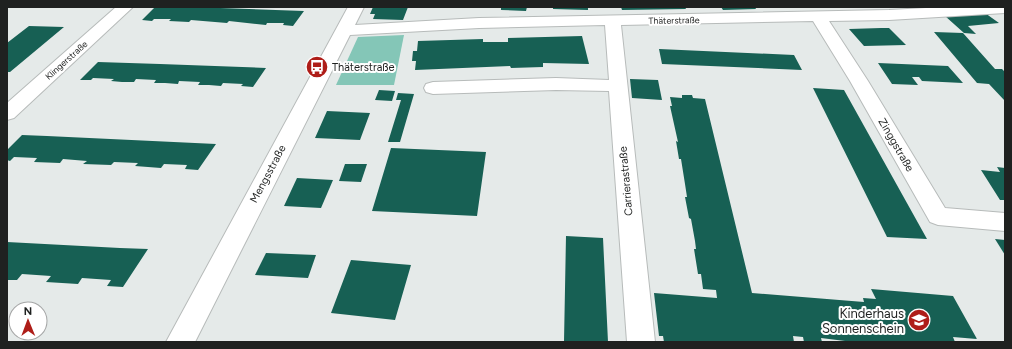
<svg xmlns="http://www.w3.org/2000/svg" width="1012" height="349" font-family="Figtree,sans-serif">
<rect width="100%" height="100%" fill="#e5eae9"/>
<!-- green -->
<path fill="#84c6b7" d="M404,35L394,85H336L358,37Z"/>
<!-- building -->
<path fill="#176054" d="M155,7H192L304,11L293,26L283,25L284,23H267L266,25L229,21L227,23L191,20L189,22L169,21L171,19H154L152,21L142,20Z
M373,7H408L403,20L373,19L375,14H370Z
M501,7H527L526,11L501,10Z
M553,7H588V10L553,9Z
M621,7H685L686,9L622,10Z
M721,7H755L756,9L723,10Z
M985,13L999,23L968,26L976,34L964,33L945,16Z
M29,26L64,27L10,72H7V43Z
M881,28H889L906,45L864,46L849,29Z
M934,32L963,33L995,69H1002L1005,72V101L989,84L977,83Z
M582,36L589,64L543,63V67L511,68L510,66L415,70L416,61H412L413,51H417L418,41L483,39V42H508V38Z
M659,49L794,55L802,70L662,64Z
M98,62L160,64L266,68L253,87L241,86L243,84L223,83L221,86L209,85H198L200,82L179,81L178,84L165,83H154L156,80L136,79L134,82H122L111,81L114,79L93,78L91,80H80Z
M878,63L948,66L963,83L922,81L919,77H912L918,85L892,84Z
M630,79L658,80L662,100L632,98Z
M813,88L844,90L927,239L887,237Z
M379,90L395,91L392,101L375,100Z
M398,93L414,94L400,142H388L401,100H396Z
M682,95H692L693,98L705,99L752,293L864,302L863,298L876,299L871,289L953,296L977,339L953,337L955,342H853L821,338L822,342H804L803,337L793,336L794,342H664L663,336H659L654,293L717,298L716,290L703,289L701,274H698L694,249H696L695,241L691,219L689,218L685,197H687L685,184L681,159H679L676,141L678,142L670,106H672L670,97L682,98Z
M327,111L370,113L360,140L315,138Z
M22,135L47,136L216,144L198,170L185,169L187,165L164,164L161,168L135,166L138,163L114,162L111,165L83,164L87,161L63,159L60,163L34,162L37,158L14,157L10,161L7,160V150Z
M391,148L486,152L477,216L372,211Z
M345,164H367L361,182L339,181Z
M997,167L1005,168V200H1000L981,170L1000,172Z
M297,178L333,180L321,208L284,206Z
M566,236L603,238L608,342H564Z
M995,239L1005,240V255Z
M7,242L120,248L148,249L123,287L107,286L111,280L82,278L78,284L46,282L51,276L22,274L17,280H7Z
M266,253L316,255L308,278L255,275Z
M351,260L411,265L395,320L331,313Z"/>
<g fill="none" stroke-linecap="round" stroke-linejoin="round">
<!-- minor casing -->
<g stroke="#b7bbba" stroke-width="2">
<path id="minor" d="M116,7H133L14,118L7,120V103Z
M348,7H364L355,25L479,18L889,10L944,7H1005V13L889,20L829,21L868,81L945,208L1005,213V231L938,225L930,222L850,81L813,21L621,25L655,342H627L609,91L556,90L433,94L426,92L424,88L426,84L433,82L556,78L609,80L605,25L479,28L350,35L195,342H166Z"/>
</g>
<!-- minor -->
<use href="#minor" fill="#fff" fill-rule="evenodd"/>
</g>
<!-- icons -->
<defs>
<g id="bus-disc" transform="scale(1.15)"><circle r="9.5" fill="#ae1d18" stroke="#fff"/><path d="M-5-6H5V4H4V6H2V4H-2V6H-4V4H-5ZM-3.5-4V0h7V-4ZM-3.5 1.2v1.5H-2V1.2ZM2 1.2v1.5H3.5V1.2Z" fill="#fff"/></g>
<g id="school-disc" transform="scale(1.15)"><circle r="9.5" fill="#ae1d18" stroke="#fff"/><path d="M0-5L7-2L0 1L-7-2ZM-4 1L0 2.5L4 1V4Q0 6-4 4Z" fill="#fff"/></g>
</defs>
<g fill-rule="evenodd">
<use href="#bus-disc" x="317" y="67"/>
<use href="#school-disc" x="919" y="320"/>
</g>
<g text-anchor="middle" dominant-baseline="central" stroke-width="4" stroke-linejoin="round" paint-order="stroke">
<!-- far-street labels -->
<g font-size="9" fill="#1f2120" stroke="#fff">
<text transform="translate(674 20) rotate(-1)">Thäterstraße</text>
<text transform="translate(66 60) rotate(-42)">Klingerstraße</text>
</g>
<!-- poi labels -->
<g font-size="11" fill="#1f2120" stroke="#fff" text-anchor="start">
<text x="332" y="67">Thäterstraße</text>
</g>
<!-- street labels -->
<g font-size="11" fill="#1f2120" stroke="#fff">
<text transform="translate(896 145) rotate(60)">Zinggstraße</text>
<text transform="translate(268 174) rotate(-62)">Mengsstraße</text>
<text transform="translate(626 181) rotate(-95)">Carrierastraße</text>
</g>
<!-- near-poi labels -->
<g font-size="13" fill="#1f2120" stroke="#fff" text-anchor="end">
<text x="904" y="313">Kinderhaus<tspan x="904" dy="15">Sonnenschein</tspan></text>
</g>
</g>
<!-- border -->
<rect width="1012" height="349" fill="none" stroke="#1f2120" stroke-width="16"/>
<!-- north arrow -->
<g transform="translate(28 321) rotate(359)"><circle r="19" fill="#ffffff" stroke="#a5a6a6"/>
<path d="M0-3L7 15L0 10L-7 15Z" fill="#ae1d18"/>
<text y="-6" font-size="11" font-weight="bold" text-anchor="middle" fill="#1f2120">N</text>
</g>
</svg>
